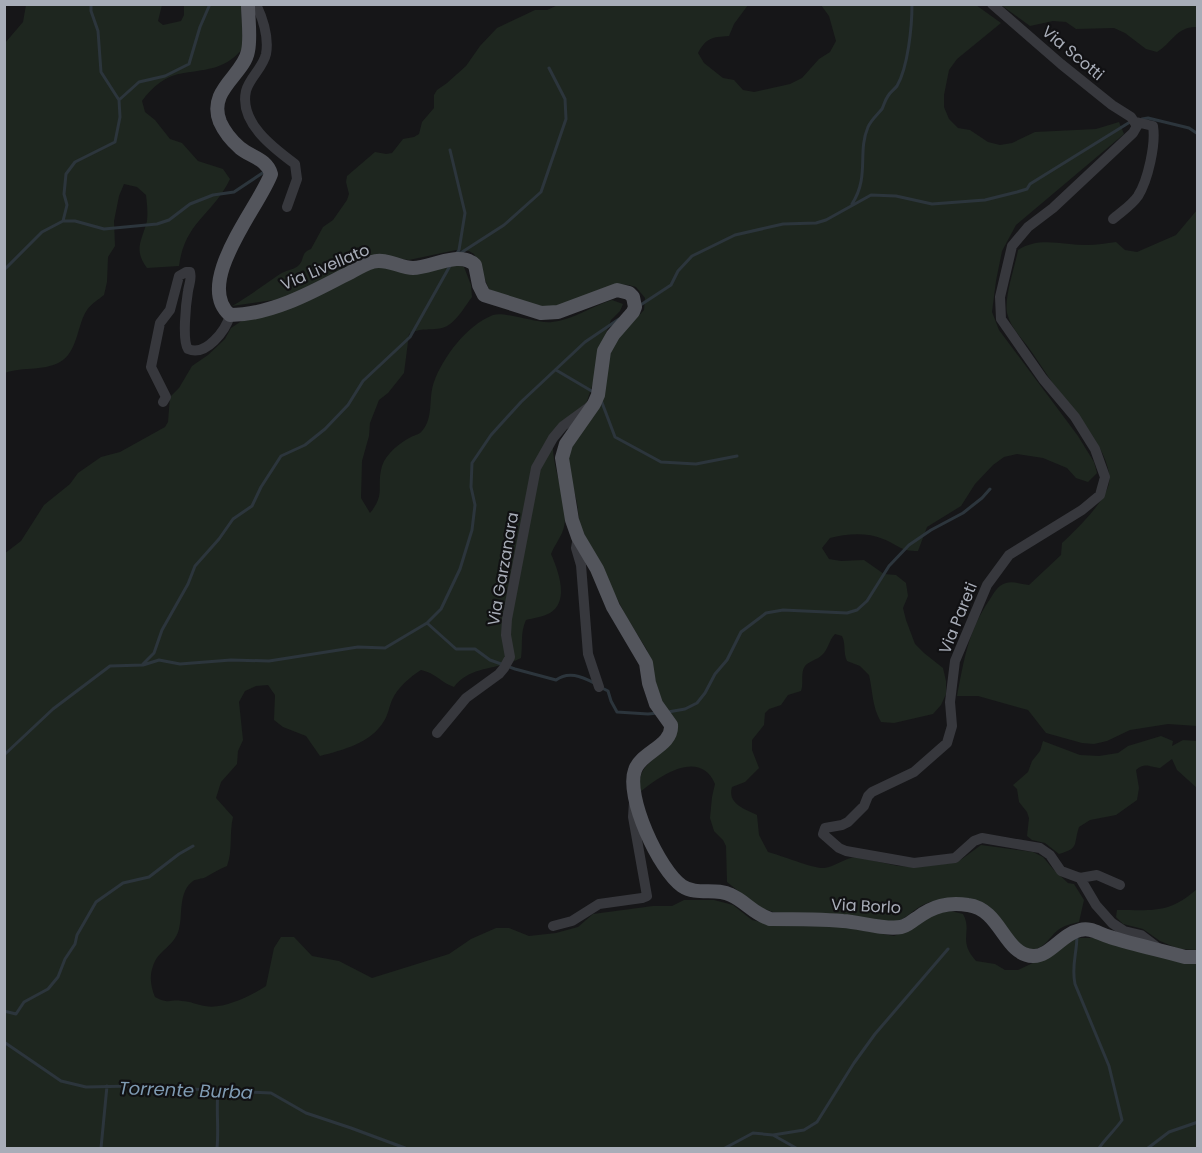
<svg xmlns="http://www.w3.org/2000/svg" width="1202" height="1153" font-family="Poppins,sans-serif">
<rect width="100%" height="100%" fill="#161618"/>
<!-- green -->
<path fill="#1e261f" d="M560,4L748,5L734,24L729,36C712,37 706,38 698,53L704,63L723,78L734,80L743,90L754,92L790,84L802,78L819,59L830,52L836,41L829,16L821,5H976L1001,23L957,59L949,70L944,95V107L949,119L958,128L970,130L988,142L1000,145L1012,143L1035,132L1096,129L1119,122L1124,134L1016,225L1002,251L996,281L992,312L999,330L1078,436L1094,462L1097,473L1088,482L1076,478L1067,468L1043,458L1017,454L1004,457L993,465L975,484L961,506L927,527L918,551C899,551 899,545 883,539C866,532 846,534 830,538L822,548L829,559L841,561L864,560L884,574L896,575L906,583L908,596L903,608L906,620L915,644L924,653L943,668L946,681V694L941,705L933,714L894,723L881,722C872,707 873,692 869,675L860,666L847,661C843,652 846,644 842,636L835,634C829,640 828,650 822,655C817,660 809,661 805,666C800,673 804,683 801,691L788,695L781,705L769,709L765,713L764,725L752,740V750L759,768L745,782L732,787C727,804 745,809 757,815L759,835L768,852C780,855 814,869 824,868C835,867 844,858 856,857L898,866L917,867L951,863L962,859L981,845L1033,852L1043,857L1053,869L1068,883L1074,884L1084,900L1079,922C1071,924 1065,925 1058,930C1048,938 1044,951 1029,949C1014,947 1011,929 1001,920C997,917 940,901 935,901C919,903 909,917 895,923L773,912L757,906L727,882L726,846L723,840L714,831L710,818L712,797L715,784C700,748 659,776 639,793C638,765 650,764 668,747L663,708L647,650L626,616L580,526L577,503L567,461L569,449L607,353L615,341L644,310L645,298L636,287C607,276 581,304 552,308C540,310 501,295 489,289L474,254L469,251L456,250L409,260L380,256L281,299L232,306C249,296 264,285 280,274C286,270 293,270 298,266C305,260 300,253 311,249L323,227L333,220L347,200L349,194L346,182L347,176L375,152L386,154L392,153L403,139L414,137L419,134L422,122L434,108V95L437,90L447,83L466,66L480,46L497,28L535,10H547Z
M26,5H162L158,21L163,25L181,21L184,15V5H241L243,48C226,69 209,69 184,73C166,75 152,87 142,101L145,112L155,120L170,139L182,143L198,161L223,169L230,179C213,215 185,221 179,266L147,268C133,249 142,241 147,221C148,212 147,204 146,195L137,187L124,184L119,196L114,221L115,246L108,257L107,282L104,295C98,300 92,303 87,310C78,322 78,349 63,360C47,372 23,366 5,373V43L23,22Z
M1001,5H1197V27C1177,26 1172,43 1157,52L1146,49L1125,33L1114,28L1076,29L1066,22L1053,21L1030,26Z
M1197,210V726L1168,724L1130,730L1107,741L1094,744L1082,743L1046,733L1028,710L978,696H957C964,660 968,631 990,599C994,593 998,585 1006,583C1013,581 1021,584 1029,585L1061,555L1062,543C1075,531 1106,501 1109,483C1114,455 1071,406 1054,385C1046,374 1039,362 1031,351C1022,338 1011,329 1007,313C1004,297 1015,267 1018,250C1038,236 1064,245 1087,245C1097,245 1106,243 1116,242L1125,250L1137,252L1176,235Z
M457,265L464,267L471,285L472,297C465,306 455,325 442,328C428,331 422,327 409,334L404,373L388,393L379,400L370,423L369,436L362,461L361,498L370,513C386,494 376,487 382,466C386,454 399,443 411,437C415,435 420,434 422,431C434,418 428,398 434,382C443,357 467,325 493,315C505,311 537,324 552,322C573,320 592,306 612,300L623,304L620,311L611,320L602,343L596,374L585,407L553,442C551,471 573,508 562,533C559,540 554,546 551,554C558,570 570,601 550,613C543,617 533,618 526,620C520,633 523,644 521,658C499,670 470,665 454,687C440,682 436,673 421,670C410,677 398,687 392,700C389,707 388,715 384,721C371,743 343,750 320,756L306,736L283,727L274,720L275,695L268,685L256,686L245,691L239,702L243,740L238,751L237,764L221,782L216,798L233,817C229,834 233,850 227,866C219,869 213,873 206,877C202,879 196,879 193,881C178,892 183,914 179,929C175,946 158,950 153,966C149,977 151,987 155,997C171,1005 168,999 182,1001C190,1001 197,1005 205,1006C222,1010 251,996 266,986L274,948L281,937H294L312,956L339,961L372,978L449,954L471,939L496,928H509L529,936L556,933L578,927L593,914L653,906H672L684,900H714L733,905L752,920L765,923L833,925L894,936L912,928L933,914L951,911L963,914C973,932 957,940 976,961L995,964L1005,970H1018L1035,962L1068,940L1080,938H1099L1197,961V1147L5,1148L4,554L21,541L44,505L70,484L78,473L101,457L120,452L165,427L168,422L170,397L179,388L192,366L208,355L225,339L231,328L243,320L371,268Z
M1161,736L1173,741L1172,746L1183,740L1197,741V788L1177,770L1172,759L1160,768C1149,767 1145,762 1136,770L1139,788L1137,800L1116,815L1090,820L1079,827C1073,845 1080,848 1059,854L1045,843L1032,840L1027,836L1029,818L1027,812L1019,802L1017,789L1013,785L1028,772L1032,761L1040,751L1043,741L1080,755L1099,756L1118,753L1128,746Z
M1197,889V950L1179,949L1160,941L1143,929L1123,924L1116,917L1117,910C1153,910 1169,914 1197,889Z"/>
<g fill="none" stroke-linecap="round" stroke-linejoin="round">
<!-- stream -->
<path stroke="#2c353c" stroke-width="3" d="M91,4V11L98,31L101,72L119,100
M1142,119L1148,118L1189,128L1198,134
M450,150L465,213L459,250L455,256
M852,204C870,176 857,153 868,127C871,120 877,115 882,109C884,105 885,100 888,96C890,92 894,90 897,86C908,67 912,27 912,4
M63,221H75L104,229L157,224L169,220L190,204L213,195L234,192L264,172
M459,254L504,225L541,192L566,119L565,99L549,68
M4,270L42,232L63,221L67,205L64,194L66,174L75,162L115,142L120,117L119,100L139,82L165,76L189,64L200,27L210,4
M639,306L671,285L678,271L692,256L735,235L783,224L816,223L826,220L871,195L896,196L932,204L985,200L1017,192L1027,189L1030,184L1130,122
M556,370L595,393
M601,400L615,437L661,462L696,464L737,456
M427,623L456,649H475L490,660L515,669L556,680C568,671 581,676 594,683
M143,664L154,653L162,630L188,584L195,566L219,539L233,519L252,506L261,487L281,456L305,445L325,429L348,405L363,381L410,337L451,264
M602,688L608,691L611,701L617,712L648,714L658,713
M668,712L685,709L697,703L705,693L715,674L727,660L741,632L766,613L783,610L847,613L857,610L867,601L889,566L909,545L931,530L963,513L982,498L990,489
M4,755L53,709L110,666L143,665L159,660L180,664L231,660L269,661L358,647L385,648L427,623L441,609L460,569L472,530L475,505L471,487L472,463L491,435L521,402L585,342L619,319
M1077,935C1077,954 1071,966 1075,984L1109,1066L1122,1120C1115,1130 1106,1138 1099,1148
M4,1011L16,1014L24,1002L48,989L58,977L65,959L75,944L77,935L96,902L123,883L149,877L179,854L193,846
M4,1042L61,1081L86,1087L133,1086L271,1093L306,1113L351,1128L405,1148
M773,1135L804,1130L817,1122L854,1063L875,1034L948,949
M101,1148L107,1086
M217,1148C219,1129 216,1110 218,1091
M725,1148L753,1133L773,1135L796,1148
M1148,1148L1169,1132L1198,1122"/>
<!-- minor -->
<path stroke="#37383d" stroke-width="10" d="M256,4C263,19 269,38 266,54C263,68 249,78 246,91C239,122 272,147 295,164L297,179L287,207
M992,4L1061,64L1112,105L1131,117L1137,126L1133,133L1053,208L1028,227L1012,246L1000,297L1001,319L1043,379L1075,417L1095,449L1105,477L1100,495L1082,510L1009,555L987,585L955,661L950,702L952,726L947,743L914,772L872,792L868,796L864,806L848,822L842,825L825,828L823,834L839,848L846,851L914,863L955,858L974,841L982,838L1040,848L1050,855L1061,871L1080,878L1096,905L1112,923L1124,931L1141,935L1158,948
M1113,219C1121,212 1132,205 1138,196C1148,180 1156,144 1153,126L1136,122
M163,402L166,397L151,367L160,323L170,310L179,276L186,272H190C192,279 189,284 188,291C186,303 182,341 188,349C206,357 226,330 230,315
M578,537L576,548L581,565L588,654L599,687
M437,733L466,698L499,674L504,668L510,657L506,635L507,619L536,468L553,438L563,426L589,407
M1080,878L1097,875L1120,885
M553,926L572,921L599,904L642,898L647,896L633,817L634,802"/>
<!-- major -->
<path stroke="#53555c" stroke-width="14" d="M248,4C248,19 251,37 248,51C244,75 207,90 220,122C224,131 232,141 240,148C251,157 267,159 271,174C259,207 193,283 230,315C269,315 309,294 343,276C352,272 362,265 372,262C385,257 400,268 413,268C431,268 460,250 475,265L479,285L484,295L541,313L558,312L617,290L629,293L633,297L635,307L633,312L613,335L604,351L598,395L594,404L566,444L562,458L572,520L578,537L597,569L613,607L646,663L649,683L656,704L671,725C673,746 641,752 635,770C625,796 659,870 682,886C697,896 716,887 731,895C745,901 754,914 770,919C794,919 819,919 843,921C860,922 885,930 901,927C907,926 912,921 917,918C933,906 948,902 968,905C1001,909 1004,955 1033,956C1049,957 1062,934 1080,930C1091,927 1099,934 1110,937C1135,945 1160,950 1185,957H1198"/>
</g>
<g text-anchor="middle" dominant-baseline="central" stroke-width="4.5" stroke-linejoin="round" paint-order="stroke">
<!-- street labels -->
<g font-size="16" fill="#a8adb8" stroke="#111113">
<text transform="translate(1073 53) rotate(40)">Via Scotti</text>
<text transform="translate(325 267) rotate(-23)">Via Livellato</text>
<text transform="translate(503 569) rotate(-80)">Via Garzanara</text>
<text transform="translate(958 618) rotate(-68)">Via Pareti</text>
<text transform="translate(866 906) rotate(3)">Via Borlo</text>
</g>
<!-- water labels -->
<g font-size="18" font-style="italic" fill="#7f9bb3" stroke="#111113">
<text transform="translate(186 1090) rotate(2)">Torrente Burba</text>
</g>
</g>
<!-- border -->
<rect width="1202" height="1153" fill="none" stroke="#a8adb8" stroke-width="12"/>
</svg>
